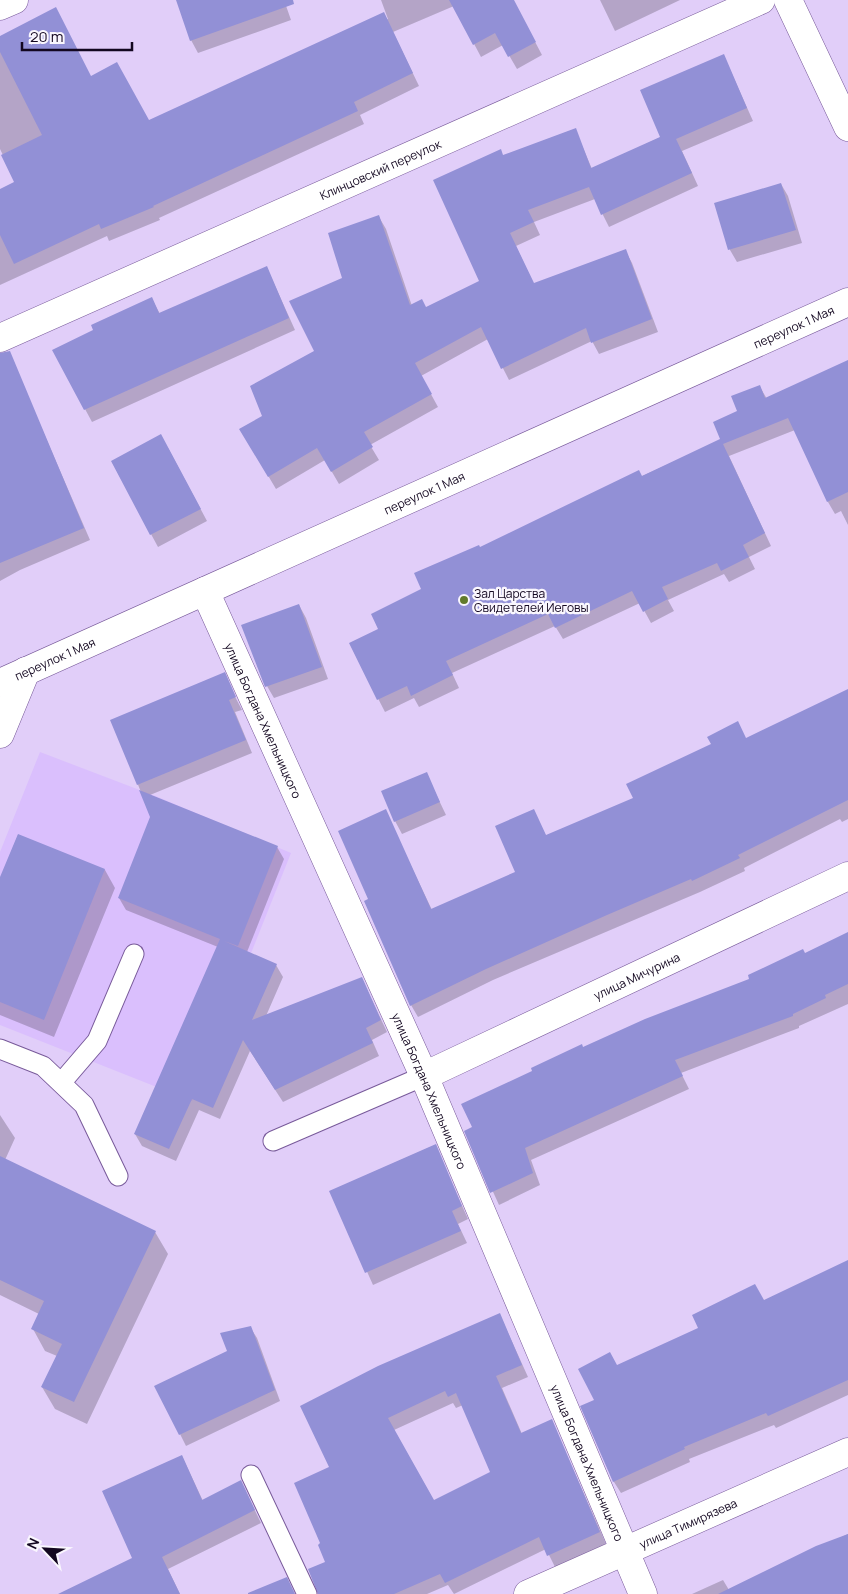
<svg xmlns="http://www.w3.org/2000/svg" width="848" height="1594" font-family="Manrope,sans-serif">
<rect width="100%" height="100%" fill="#e1cef9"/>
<!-- built -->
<path fill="#dabffd" d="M40,752L158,797L291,853L192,1101L0,1025V852Z"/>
<!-- shadow -->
<path fill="#0003" fill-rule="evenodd" d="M177,0H284L291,20L198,53L191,40Z
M381,0H513L542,55L517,69L503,45L481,57L454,6L393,32L419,86L360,115L364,124L159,218L160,220L109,241L107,236L0,285V190L16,182L0,149V37L91,77L149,121L388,19Z
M600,0H680L615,31Z
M724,56L753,121L682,151L698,186L609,227L595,199L534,222L540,235L516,246L534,285L625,250L632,263L658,332L599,354L592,341L509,380L488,339L421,376L438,407L370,445L379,460L339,484L325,460L276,489L241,430L264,416L315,352L344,278L379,217L386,229L412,306L426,308L481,282L503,156L575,129L592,169L661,137Z
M781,184L788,196L802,243L737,262L730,250L716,204Z
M267,268L295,330L92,422L85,409L152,299L160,314Z
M848,362V525L841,511L835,514L828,502L795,430L729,456L771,546L749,557L755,569L729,582L724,574L668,600L674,611L651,623L640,603L563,639L555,626L452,673L459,688L419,707L414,698L385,712L350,644L380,630L423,590L480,549L722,440L738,412L760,387L767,399Z
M16,369L90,540L20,570L0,581V378Z
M168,448L207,521L158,547L112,462Z
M299,605L306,618L328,679L274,698L267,686Z
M229,685L242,710L235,712L252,753L150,795L277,847L284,859L247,952L276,965L283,977L266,1016L362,979L387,1032L372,1040L379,1056L283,1102L250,1051L220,1119L199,1110L176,1161L142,1146L135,1134L218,947L126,910L119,898L151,817L112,720Z
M848,690V819L842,822L840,819L744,868L745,871L700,892L493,980L418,1017L411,1005L370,900L385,811L432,910L517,873L533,810L546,836L635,799L746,740Z
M426,773L446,815L402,834L395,821Z
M18,835L105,870L115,888L54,1037L0,1015V880Z
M848,934V1004L799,1026V1028L681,1073L689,1089L531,1160L540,1185L499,1205L466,1132L583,1048L751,979Z
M0,1115L15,1138L5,1160L155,1232L168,1254L87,1424L55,1409L42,1387L57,1356L45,1351L33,1329L39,1314L0,1295Z
M435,1145L468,1219L458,1224L467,1243L373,1285L331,1191Z
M848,1268V1395L776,1428L774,1425L689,1459L690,1462L621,1493L614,1482L596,1400L617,1366L764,1302Z
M500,1315L528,1377L502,1388L522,1434L552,1421L606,1544L555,1567L546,1549L454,1594L448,1585L427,1594H319L327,1562L322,1544L331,1468ZM453,1403L456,1408L463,1405L492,1472L434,1501L394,1430Z
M250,1327L257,1338L280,1401L186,1446L156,1386L229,1351Z
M182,1456L203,1501L247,1494L261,1523L168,1569L180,1594H106L134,1558Z
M848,1534V1594H692L723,1580L729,1590Z"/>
<!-- building -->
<path fill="#9290d6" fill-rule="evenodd" d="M176,0H293L294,4L190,41Z
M449,0H514L536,42L508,57L495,33L473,45Z
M56,7L91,76L117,62L149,120L384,12L413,73L354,102L358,111L153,206L154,207L101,229L99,224L14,264L0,235V189L14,182L1,155L42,135L0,52V36Z
M724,54L747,108L676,139L692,173L601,215L589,187L528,210L534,222L510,233L534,283L626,249L652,319L591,343L586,328L501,369L481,327L415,363L432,394L364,432L373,447L331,472L317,448L268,477L239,429L262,416L250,386L314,351L289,301L342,278L328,233L379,215L410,305L422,299L426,307L479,281L433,180L501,149L503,155L576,128L591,168L660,137L640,90Z
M781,183L796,230L728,250L714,203Z
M267,266L289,318L84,410L52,350L93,330L91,325L152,297L159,313Z
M10,351L84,528L0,563V353Z
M848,360V492L827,502L788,418L723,444L765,533L743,545L749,557L721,571L717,563L662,587L668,599L643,612L632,591L555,628L548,614L446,661L453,675L411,696L407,686L377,700L349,643L378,629L371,614L421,589L414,573L479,545L480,547L639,470L642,476L720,439L713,422L737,411L731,396L760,385L765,398Z
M161,434L201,509L150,535L111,461Z
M299,604L322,667L265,687L241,625Z
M225,672L236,697L229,700L246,740L137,785L110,720Z
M848,689V800L738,855L740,858L692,881L691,879L607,915L486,969L410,1006L364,901L368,899L338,831L386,809L431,909L515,872L495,826L534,809L546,835L633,798L626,784L711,744L707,737L738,721L746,738Z
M427,772L440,802L394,822L381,791Z
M139,790L278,846L238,946L224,941L277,964L252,1020L362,977L381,1020L366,1028L373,1043L275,1090L243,1040L213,1108L192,1099L169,1149L134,1134L220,939L118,898L150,817Z
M18,834L105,869L44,1020L0,1002V877Z
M848,932V984L825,995L826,998L793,1014V1016L675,1060L683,1076L525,1148L533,1173L490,1193L464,1131L472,1127L461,1104L532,1071L531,1068L582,1044L583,1047L645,1019L749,979L748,975L803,949L805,953Z
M436,1144L462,1206L452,1211L461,1231L365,1273L329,1191Z
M0,1156L156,1231L74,1402L41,1387L62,1344L31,1329L44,1301L0,1280Z
M848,1260V1380L768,1416L766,1413L684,1447L685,1449L613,1482L580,1406L594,1400L578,1369L610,1352L617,1365L698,1328L692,1315L755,1284L764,1300Z
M500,1313L522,1365L496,1376L521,1433L552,1419L600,1532L547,1556L539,1537L445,1583L440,1574L394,1594H318L308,1569L325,1562L318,1545L320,1543L294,1483L329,1467L300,1406L378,1366ZM445,1391L448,1397L456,1393L490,1472L434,1500L388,1418Z
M251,1326L275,1390L179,1435L154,1386L227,1351L220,1333Z
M182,1455L202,1500L241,1480L255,1510L162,1557L180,1594H58L132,1558L102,1491Z
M848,1534V1594H718L816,1546Z
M287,1577L295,1594H248V1593Z"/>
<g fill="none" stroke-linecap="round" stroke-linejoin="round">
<!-- lane casing -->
<g stroke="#785a9a" stroke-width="21">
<path id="lane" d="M0,1049L43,1066L84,1105L118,1176
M61,1083L97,1041L134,954
M273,1141L424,1076
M251,1475L307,1594"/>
</g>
<!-- street casing -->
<g stroke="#785a9a" stroke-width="29">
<g id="street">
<path d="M0,6L14,0"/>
<path id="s1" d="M0,338L761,0"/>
<path id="s2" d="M205,591L424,1076L643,1594"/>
<path d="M0,734L26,671"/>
<path id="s3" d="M424,1076L848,876"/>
<path id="s4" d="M528,1594L848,1452"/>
</g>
</g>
<!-- secondary casing -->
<g stroke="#785a9a" stroke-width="29">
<g id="secondary">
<path d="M788,0L848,127"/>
<path id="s5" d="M0,683L848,302"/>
</g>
</g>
<!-- lane -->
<use href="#lane" stroke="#fff" stroke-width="19"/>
<!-- street -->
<use href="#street" stroke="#fff" stroke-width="28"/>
<!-- secondary -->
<use href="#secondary" stroke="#fff" stroke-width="28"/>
</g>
<!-- markers -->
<circle fill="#627a2c" stroke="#faf7fe" stroke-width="2" cx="464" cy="600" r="5"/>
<g text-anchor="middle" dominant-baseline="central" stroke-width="4.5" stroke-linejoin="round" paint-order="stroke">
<!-- street labels -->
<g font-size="12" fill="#130720" stroke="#faf7fe">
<text stroke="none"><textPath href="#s1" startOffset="416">Клинцовский переулок</textPath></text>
<text stroke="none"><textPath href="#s5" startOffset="870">переулок 1 Мая</textPath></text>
<text stroke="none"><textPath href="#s5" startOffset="465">переулок 1 Мая</textPath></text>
<text stroke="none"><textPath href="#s5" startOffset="60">переулок 1 Мая</textPath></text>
<text stroke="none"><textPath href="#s2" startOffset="142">улица Богдана Хмельницкого</textPath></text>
<text stroke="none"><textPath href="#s3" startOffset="235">улица Мичурина</textPath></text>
<text stroke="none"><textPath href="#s2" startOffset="548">улица Богдана Хмельницкого</textPath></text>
<text stroke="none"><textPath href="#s2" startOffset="952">улица Богдана Хмельницкого</textPath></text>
<text stroke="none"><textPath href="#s4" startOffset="175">улица Тимирязева</textPath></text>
</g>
<!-- poi labels -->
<g font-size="12" fill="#130720" stroke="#faf7fe" text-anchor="start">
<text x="474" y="593">Зал Царства<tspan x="474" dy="14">Свидетелей Иеговы</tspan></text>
</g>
</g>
<!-- north arrow -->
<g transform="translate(45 1549) rotate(295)" stroke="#faf7fe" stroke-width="4" paint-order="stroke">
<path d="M0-4L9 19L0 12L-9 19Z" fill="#130720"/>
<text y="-8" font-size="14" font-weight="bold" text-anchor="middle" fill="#130720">N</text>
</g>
<!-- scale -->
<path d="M22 42v8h110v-8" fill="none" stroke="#130720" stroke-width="2.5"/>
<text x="30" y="42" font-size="15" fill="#130720" stroke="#faf7fe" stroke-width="4" paint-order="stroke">20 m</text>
</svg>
